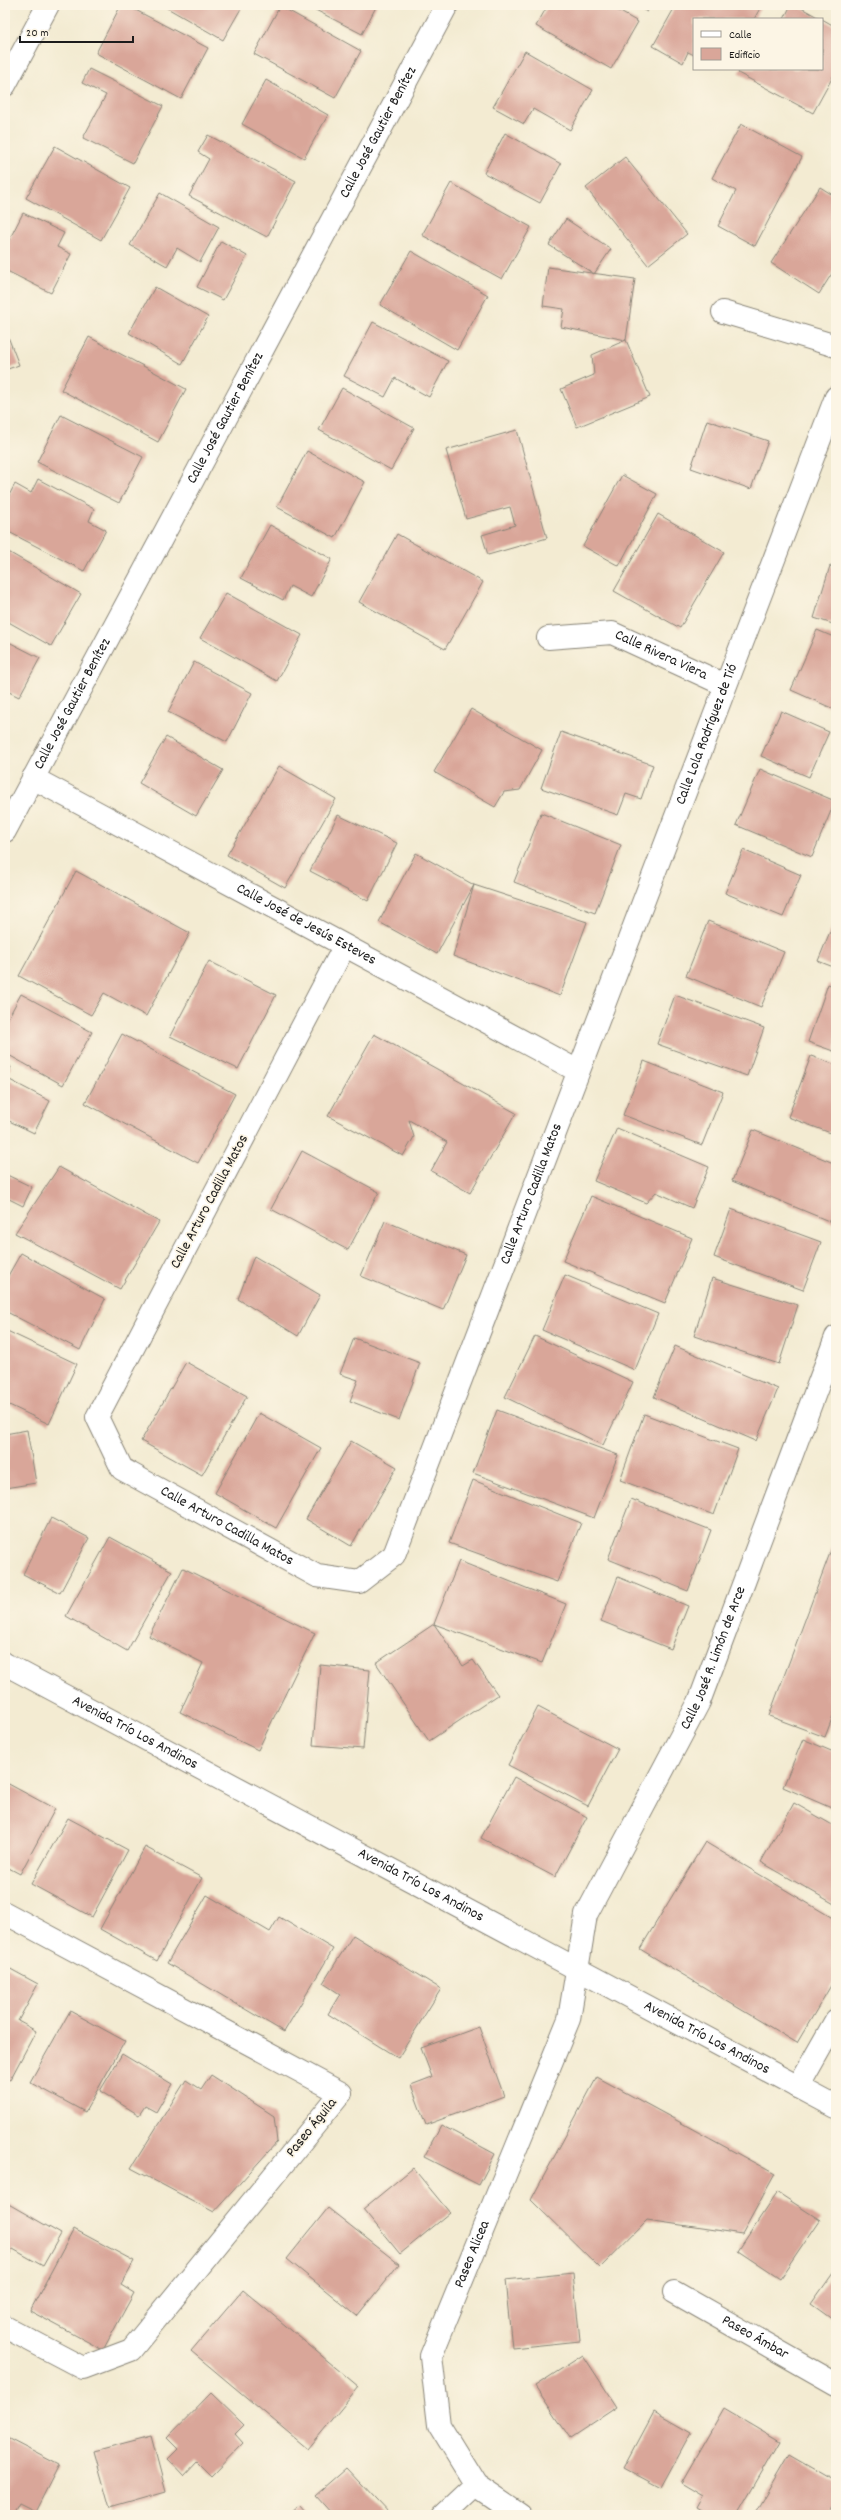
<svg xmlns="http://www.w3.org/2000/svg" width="841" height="2520" font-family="Dekko,sans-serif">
<rect width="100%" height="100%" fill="#fcf5e5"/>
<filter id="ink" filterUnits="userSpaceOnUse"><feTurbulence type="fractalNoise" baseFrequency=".025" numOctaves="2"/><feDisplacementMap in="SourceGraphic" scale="8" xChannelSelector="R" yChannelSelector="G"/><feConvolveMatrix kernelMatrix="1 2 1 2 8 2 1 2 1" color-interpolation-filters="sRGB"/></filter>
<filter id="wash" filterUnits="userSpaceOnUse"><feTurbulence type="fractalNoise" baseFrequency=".012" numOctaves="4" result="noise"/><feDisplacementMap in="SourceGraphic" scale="16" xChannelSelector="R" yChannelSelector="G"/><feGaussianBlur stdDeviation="0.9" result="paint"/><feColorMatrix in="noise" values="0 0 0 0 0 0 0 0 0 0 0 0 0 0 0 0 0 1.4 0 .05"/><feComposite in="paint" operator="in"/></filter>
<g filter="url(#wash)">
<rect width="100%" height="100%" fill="#f3ebd2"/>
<g id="blocks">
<!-- building -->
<path fill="#d9a699" d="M121,5H126L208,48L181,99L96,53Z
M162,5H243L223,40Z
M306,5H377L362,34Z
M548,5H608L638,22L611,69L536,26Z
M635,5H651L647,12Z
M676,5H762L754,19H694V55L688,52L683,63L653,46Z
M791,5H796L821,19H784Z
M280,6L361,51L335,98L254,54Z
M822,19L836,27V71L813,113L738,73L741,69H822Z
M525,51L593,90L570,130L533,109L524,124L493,107Z
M89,69L163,106L133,163L83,138L106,95L82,83Z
M266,80L328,115L304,158L242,124Z
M741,124L802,157L755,246L718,226L736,191L712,178Z
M505,133L561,164L540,203L484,173Z
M208,135L296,181L267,237L189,196L209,159L198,152Z
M55,146L130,188L101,240L26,198Z
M625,157L687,234L648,265L586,188Z
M451,183L531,227L502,279L422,235Z
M820,187L836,197V267L819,294L771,263Z
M160,193L219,227L200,262L177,248L167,266L130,245Z
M23,213L64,233L57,247L71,254L51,293L5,270V243L7,244Z
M566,219L611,249L594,274L549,245Z
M221,241L247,256L223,300L197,287Z
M411,251L488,295L457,350L380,305Z
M548,267L635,279L626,340L561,327L564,309L543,306Z
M155,287L208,317L182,364L129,333Z
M373,322L448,361L429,397L395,378L385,397L344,376Z
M5,329L19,365L5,370Z
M89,337L186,389L158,442L61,390Z
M626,340L650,397L577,427L561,389L594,375L592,355Z
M342,388L414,428L391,470L319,430Z
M61,415L143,457L119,503L37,462Z
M707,420L768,441L751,489L691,468Z
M517,430L547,538L488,555L482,535L515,525L510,507L466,519L446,450Z
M307,451L365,482L335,538L277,507Z
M622,475L657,494L619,566L583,546Z
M38,479L94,509L89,521L106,530L84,571L5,530V503L15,484L31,493Z
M658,514L724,552L680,628L614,591Z
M270,525L332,559L311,597L290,586L283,600L241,578Z
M397,534L483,582L445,649L359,602Z
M5,550L81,594L51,646L5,620Z
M830,566L836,568V625L814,618Z
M226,593L302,635L277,681L200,638Z
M817,630L836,638V710L791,690Z
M5,640L40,658L19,697L5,690Z
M194,662L252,693L227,742L168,712Z
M471,709L542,750L520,790L504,792L495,807L434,772Z
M781,711L829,732L809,777L761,756Z
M561,732L653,765L641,799L626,794L618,815L541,788Z
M166,737L223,770L196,816L139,783Z
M279,766L336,799L285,888L227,855Z
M760,769L835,801L812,857L736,825Z
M541,813L621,845L595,913L514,882Z
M338,815L397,843L368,901L310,871Z
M743,850L801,875L783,917L725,893Z
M416,853L474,885L437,954L379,922Z
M76,871L190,933L146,1016L104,993L91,1015L19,976Z
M474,885L587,922L560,996L453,956Z
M836,917V968L818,961Z
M708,921L784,952L761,1007L686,976Z
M209,961L276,995L238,1069L170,1036Z
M828,984L836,987V1052L808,1042Z
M21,994L92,1032L63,1085L5,1053V1024Z
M675,995L764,1028L747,1076L657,1044Z
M122,1034L235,1094L198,1163L85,1103Z
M374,1034L516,1113L470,1193L431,1171L447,1142L409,1120L414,1137L403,1156L328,1116Z
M811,1056L836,1065V1135L788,1117Z
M644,1061L723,1092L702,1145L623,1115Z
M5,1064L11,1067L6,1078L50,1101L34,1133L5,1119Z
M617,1128L709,1167L692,1208L656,1192L646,1203L594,1181Z
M753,1130L836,1164V1224L732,1181Z
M302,1151L379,1192L348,1250L271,1209Z
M59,1167L159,1222L120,1289L15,1233Z
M5,1174L32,1187L23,1206L5,1197Z
M591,1196L692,1238L665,1303L563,1261Z
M731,1209L821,1242L803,1290L714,1257Z
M385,1221L466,1255L443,1310L361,1276Z
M21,1253L105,1299L80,1350L5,1311V1281Z
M254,1256L320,1295L298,1336L238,1299Z
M565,1275L658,1314L635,1370L542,1330Z
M712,1278L798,1305L779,1364L694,1336Z
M5,1330L77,1364L49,1424L5,1403Z
M535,1336L633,1382L603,1445L505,1397Z
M354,1338L420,1363L399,1420L350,1401L358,1380L340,1374Z
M675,1346L778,1389L756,1441L654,1397Z
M186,1362L247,1396L202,1475L141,1441Z
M497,1410L618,1455L594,1518L473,1473Z
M259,1413L321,1448L276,1528L215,1493Z
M644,1414L738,1449L714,1515L620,1480Z
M27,1430L36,1483L5,1488V1434Z
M351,1441L397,1467L351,1546L306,1519Z
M473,1480L581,1523L557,1582L449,1543Z
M631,1499L711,1530L688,1591L608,1559Z
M51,1518L89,1538L60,1593L23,1574Z
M110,1537L172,1571L127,1651L66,1616Z
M836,1537V1708L825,1737L769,1716Z
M459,1561L566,1604L542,1663L434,1624Z
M183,1568L315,1633L258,1750L180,1712L203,1663L149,1636Z
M618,1577L688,1606L671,1649L601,1621Z
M434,1624L463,1666L473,1660L498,1695L429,1741L376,1663Z
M320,1665L370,1670L363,1749L313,1745Z
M538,1707L618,1749L588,1806L508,1765Z
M803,1739L836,1753V1810L783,1787Z
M514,1777L587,1817L555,1877L481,1838Z
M5,1782L55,1809L20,1874L5,1866Z
M794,1803L836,1827V1905L761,1862Z
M68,1818L128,1850L92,1917L31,1884Z
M705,1842L836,1920V1977L797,2043L640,1949Z
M145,1847L202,1878L157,1961L100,1929Z
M207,1895L270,1932L279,1917L333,1949L284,2032L167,1963Z
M353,1935L441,1989L398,2058L328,2014L340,1994L323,1983Z
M5,1966L38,1984L18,2021L36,2031L10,2080L5,2078Z
M70,2011L125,2041L85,2112L30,2082Z
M479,2027L504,2096L426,2125L411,2085L432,2077L421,2048Z
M122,2054L172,2084L156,2112L145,2106L139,2115L100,2091Z
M211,2075L274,2116L277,2142L214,2212L131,2168L186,2080L201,2090Z
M597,2077L775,2174L742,2234L647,2220L600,2268L531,2200Z
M441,2125L495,2154L479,2185L424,2157Z
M413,2168L450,2213L400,2254L363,2209Z
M777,2192L820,2220L780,2279L738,2251Z
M5,2202L61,2234L43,2266L13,2249L5,2263Z
M328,2208L399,2264L357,2316L287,2259Z
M74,2229L134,2261L121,2285L134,2293L103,2350L30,2311Z
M836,2269V2322L811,2304Z
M573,2273L580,2341L512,2348L505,2280Z
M243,2290L359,2387L308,2449L191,2351Z
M583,2355L617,2407L570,2438L535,2386Z
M211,2393L244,2425L235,2434L243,2443L211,2476L197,2462L184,2476L168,2459L178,2449L167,2438Z
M724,2408L780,2441L737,2515H710L697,2507L703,2496L681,2483Z
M654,2412L691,2433L661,2488L624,2468Z
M151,2436L166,2492L110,2508L94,2451Z
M5,2437L59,2465L35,2512L19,2504L13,2515H5Z
M789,2455L836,2482V2499L827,2515H754Z
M346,2468L390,2515H333L315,2495Z
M299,2507L306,2515H290Z"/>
</g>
</g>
<g filter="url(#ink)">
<use href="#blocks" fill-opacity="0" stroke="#888477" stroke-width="1"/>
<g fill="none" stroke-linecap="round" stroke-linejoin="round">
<!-- street casing -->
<g stroke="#888477" stroke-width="24">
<g id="street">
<path d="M5,85L48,5"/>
<path d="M723,312L836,346"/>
<path id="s1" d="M548,638L612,633L725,685"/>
<path id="s2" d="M33,778L578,1071"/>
<path id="s3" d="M5,831L447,5"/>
<path id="s4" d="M344,947L97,1417L122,1469L317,1576L359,1582L394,1555L836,397"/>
<path d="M5,1913L341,2093L131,2350L83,2368L5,2327"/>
<path d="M798,2087L836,2020"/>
<path id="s5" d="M674,2292L836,2384"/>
<path d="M444,2515L476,2485"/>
<path id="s6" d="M520,2515L476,2485L439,2425L431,2356L569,2019L586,1915L699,1702L836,1337"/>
</g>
</g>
<!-- secondary casing -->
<g stroke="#888477" stroke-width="24">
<g id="secondary">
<path id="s7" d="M5,1664L836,2107"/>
</g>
</g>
<!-- street -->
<use href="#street" stroke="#fff" stroke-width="22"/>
<!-- secondary -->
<use href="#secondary" stroke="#fff" stroke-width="22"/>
</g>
</g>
<g text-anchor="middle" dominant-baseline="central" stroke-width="3.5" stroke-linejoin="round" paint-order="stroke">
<!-- street labels -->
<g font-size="15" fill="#1c1c1c" stroke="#fcf5e5">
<text stroke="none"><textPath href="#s3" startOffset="792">Calle José Gautier Benítez</textPath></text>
<text stroke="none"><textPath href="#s3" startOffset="468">Calle José Gautier Benítez</textPath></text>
<text stroke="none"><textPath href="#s1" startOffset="118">Calle Rivera Viera</textPath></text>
<text stroke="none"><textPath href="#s3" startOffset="144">Calle José Gautier Benítez</textPath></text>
<text stroke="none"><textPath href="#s4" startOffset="1776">Calle Lola Rodríguez de Tió</textPath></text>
<text stroke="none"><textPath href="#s2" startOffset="310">Calle José de Jesús Esteves</textPath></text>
<text stroke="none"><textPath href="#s4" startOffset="1284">Calle Arturo Cadilla Matos</textPath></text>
<text transform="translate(210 1202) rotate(-62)">Calle Arturo Cadilla Matos</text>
<text stroke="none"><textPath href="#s4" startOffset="708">Calle Arturo Cadilla Matos</textPath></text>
<text stroke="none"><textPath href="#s6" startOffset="950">Calle José R. Limón de Arce</textPath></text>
<text stroke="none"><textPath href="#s7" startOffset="147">Avenida Trío Los Andinos</textPath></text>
<text stroke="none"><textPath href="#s7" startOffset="471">Avenida Trío Los Andinos</textPath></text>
<text stroke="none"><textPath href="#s7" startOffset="795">Avenida Trío Los Andinos</textPath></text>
<text transform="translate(312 2128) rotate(-51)">Paseo Águila</text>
<text stroke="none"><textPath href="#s6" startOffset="303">Paseo Alicea</textPath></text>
<text stroke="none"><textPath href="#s5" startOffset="93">Paseo Ámbar</textPath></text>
</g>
</g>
<!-- margin -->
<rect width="841" height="2520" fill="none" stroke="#fcf5e5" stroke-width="20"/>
<!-- legend -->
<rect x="693" y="18" width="130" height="52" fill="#fcf5e5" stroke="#a29e95"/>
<rect x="701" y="31" width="20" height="6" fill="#ffffff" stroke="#a29e95"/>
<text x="729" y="38" font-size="12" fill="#1c1c1c">Calle</text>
<rect x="701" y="48" width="20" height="12" fill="#d9a699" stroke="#a29e95"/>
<text x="729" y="58" font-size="12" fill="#1c1c1c">Edificio</text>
<!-- scale -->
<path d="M20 36v6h113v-6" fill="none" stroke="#1c1c1c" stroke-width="2"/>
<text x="26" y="36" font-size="12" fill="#1c1c1c" stroke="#fcf5e5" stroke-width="3" paint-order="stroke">20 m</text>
</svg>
